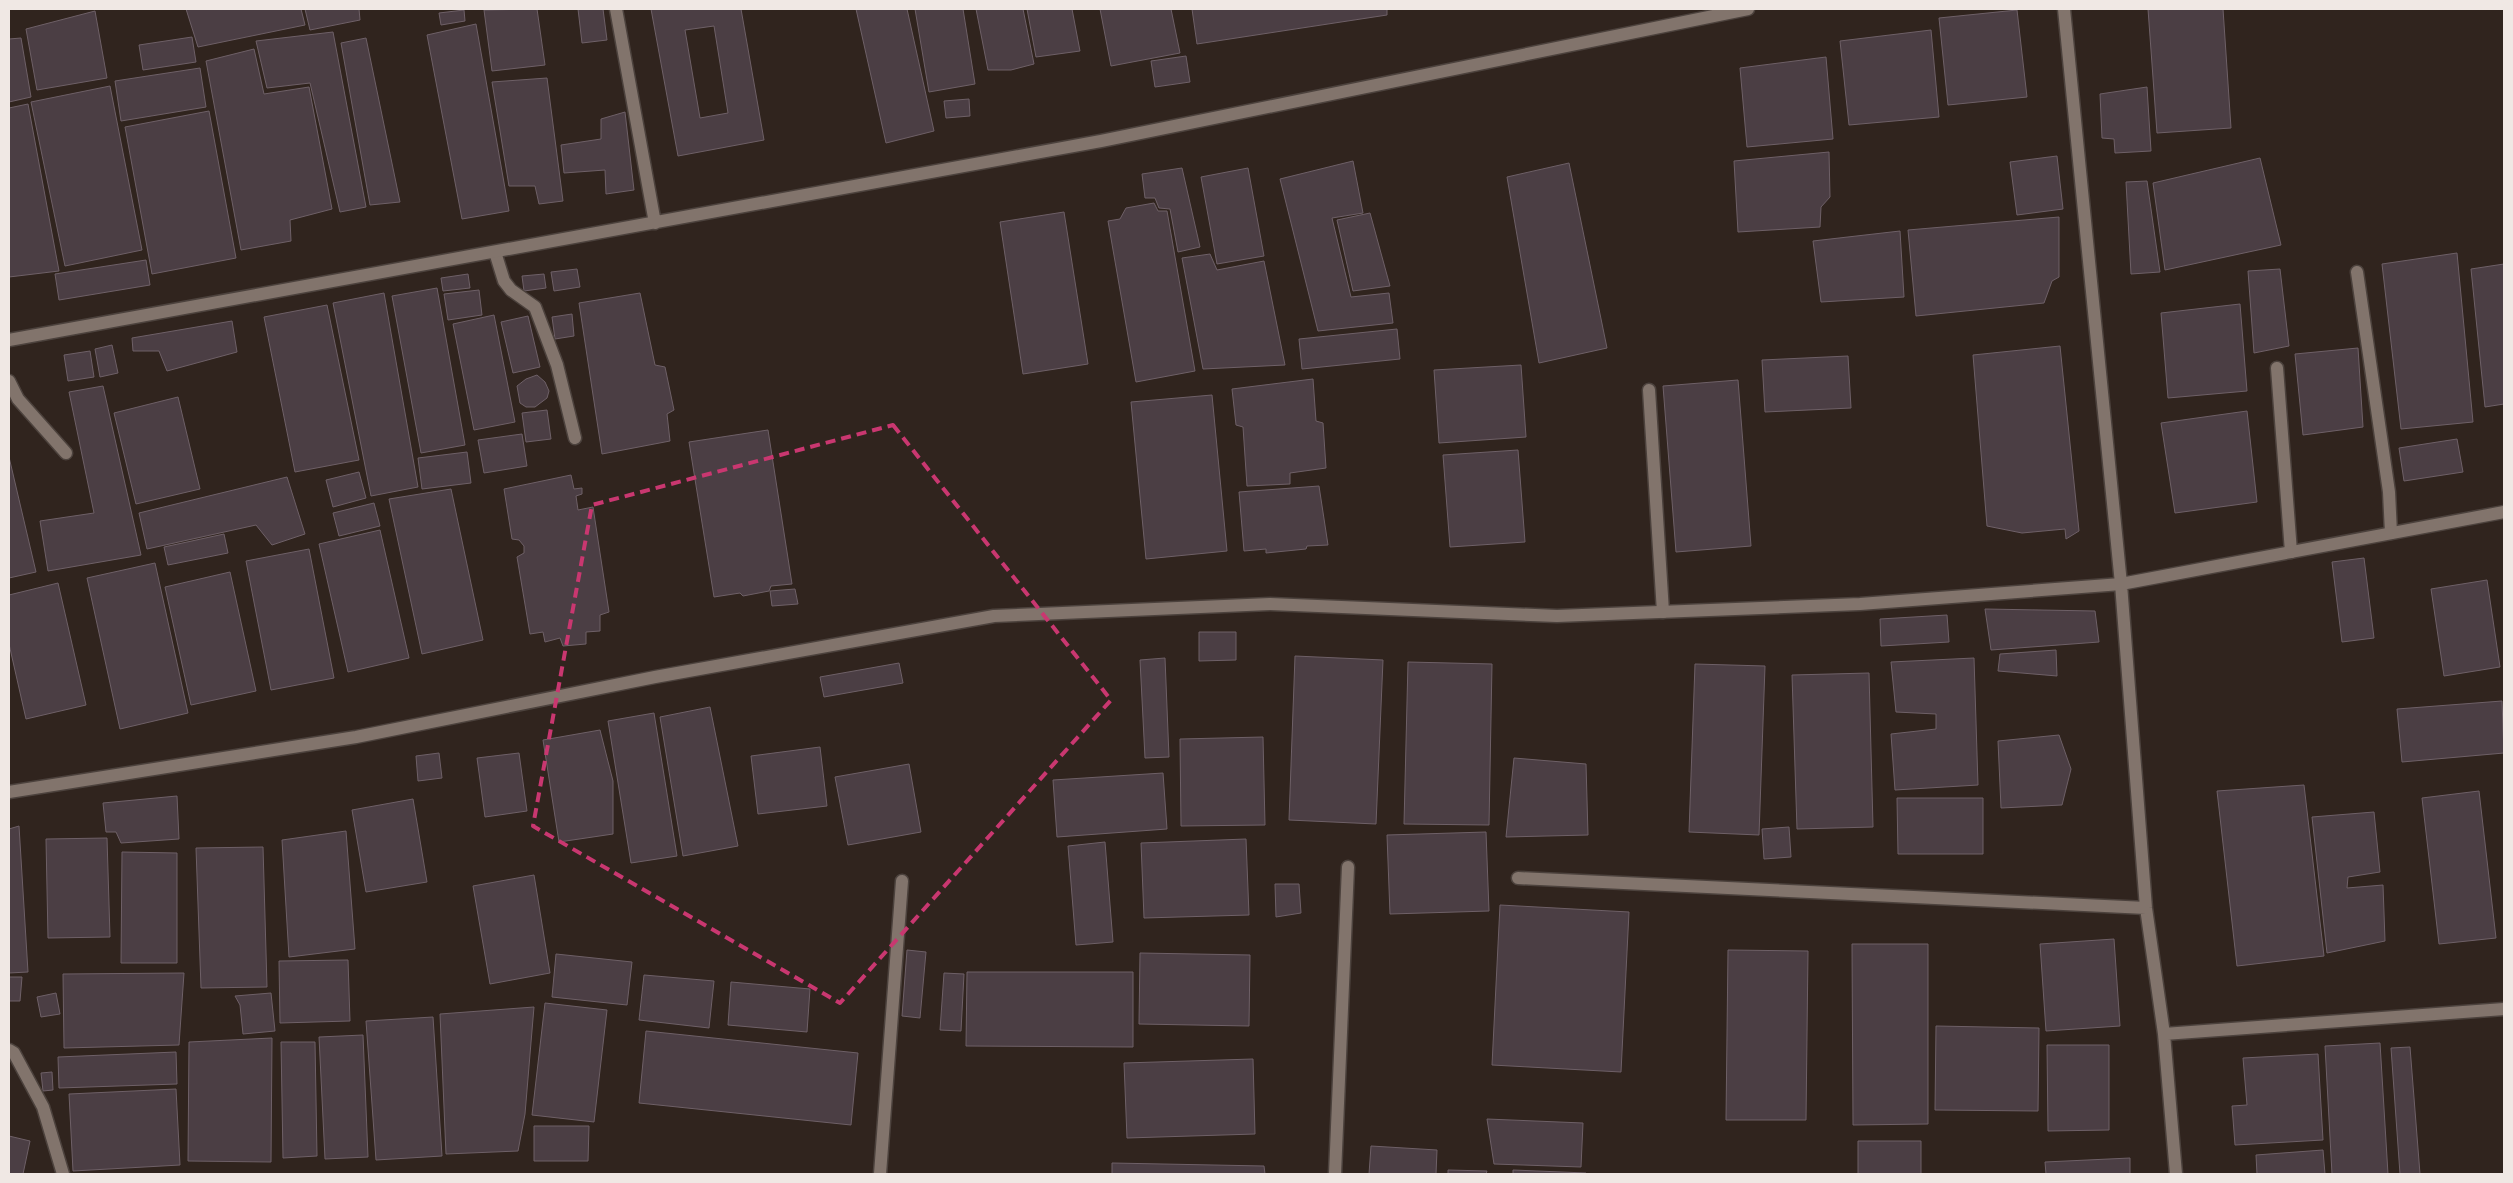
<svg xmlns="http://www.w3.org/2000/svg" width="2513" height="1183" font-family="Roboto,sans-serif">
<rect width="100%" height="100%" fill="#30241e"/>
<!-- building -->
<path fill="#4b3e44" stroke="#6e6067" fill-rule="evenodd" d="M186,9H301L305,25L198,47Z
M305,9H359L360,20L310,30Z
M537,9L545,65L492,71L484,10Z
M578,9H603L607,40L582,43Z
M651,9H741L764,140L678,156ZM714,26L728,113L700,118L685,30Z
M856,9H907L934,131L886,143Z
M915,9H963L975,84L929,92Z
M976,9H1023L1034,64L1011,70H988Z
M1027,9H1072L1080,51L1036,57Z
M1100,9H1171L1180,53L1111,66Z
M1192,9H1387V15L1197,44Z
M2148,9H2223L2231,128L2157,133Z
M464,10L465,21L441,25L439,13Z
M2017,10L2027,97L1948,105L1939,18Z
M95,11L107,78L37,90L26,29Z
M476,24L509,211L462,219L427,35Z
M1931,30L1939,117L1849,125L1840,41Z
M333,32L366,207L340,212L310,83L267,88L256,41Z
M192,37L196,62L143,70L139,45Z
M21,38L31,97L9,102V39Z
M366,38L400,202L370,205L341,43Z
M254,49L264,94L309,87L332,209L290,220L291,241L241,250L206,61Z
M1186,56L1190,82L1155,87L1151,61Z
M1826,57L1833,139L1747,147L1740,68Z
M200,68L206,107L121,121L115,81Z
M547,78L563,201L539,204L535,186H509L492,82Z
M110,86L142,250L65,266L31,102Z
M2147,87L2151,151L2115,153L2114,139L2102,138L2100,94Z
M969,99L970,116L946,118L944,101Z
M28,104L59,271L9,277V108Z
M209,111L236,258L152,274L125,127Z
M625,112L634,190L606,194L605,170L564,173L561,145L601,139V119Z
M1829,152L1830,197L1821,207L1820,227L1738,232L1734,161Z
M2057,156L2063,209L2017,215L2010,162Z
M2260,158L2281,245L2165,270L2153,183Z
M1353,161L1363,213L1332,218L1351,297L1389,293L1393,323L1318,331L1280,179Z
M1569,163L1607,348L1539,363L1507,177Z
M1182,168L1200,247L1178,252L1170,209L1159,208L1155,198H1145L1142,174Z
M1248,168L1264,256L1217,264L1201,177Z
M2147,181L2160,272L2131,274L2126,182Z
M1154,203L1158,211H1167L1195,371L1136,382L1108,221L1120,219L1126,208Z
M1064,212L1088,364L1023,374L1000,222Z
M1370,213L1390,286L1353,291L1337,220Z
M2059,217V277L2052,281L2044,303L1916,316L1908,230Z
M1900,231L1904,297L1821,302L1813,241Z
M2457,253L2473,422L2401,429L2382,264Z
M1210,254L1217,270L1264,261L1285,365L1203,369L1182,258Z
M146,260L150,285L59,300L55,274Z
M2504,264V404L2485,407L2471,269Z
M577,269L580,287L554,291L551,272Z
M2280,269L2289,346L2254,353L2248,271Z
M468,274L470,288L443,291L441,278Z
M544,274L546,288L524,291L522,276Z
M437,288L465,445L421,453L392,296Z
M479,290L482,315L448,320L444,294Z
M384,293L418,487L371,496L333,303Z
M640,293L655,365L665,367L674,410L667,414L670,441L602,454L579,303Z
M2240,304L2247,391L2168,398L2161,313Z
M327,305L359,460L295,472L264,317Z
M572,314L574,336L555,339L552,317Z
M494,315L515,422L474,430L453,324Z
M528,316L540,367L513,373L501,322Z
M232,321L237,352L167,371L159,351H133L132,338Z
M1397,329L1400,359L1302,369L1299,339Z
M112,345L118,373L100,377L95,349Z
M2060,346L2079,531L2066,539L2065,529L2022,533L1987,526L1973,355Z
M2358,348L2363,427L2303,435L2295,354Z
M90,351L94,377L68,381L64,355Z
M1848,356L1851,408L1765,412L1762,360Z
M1521,365L1526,437L1439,443L1434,370Z
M537,375L545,382L549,391L547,398L535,407H526L520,403L517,386L526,379Z
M1313,379L1316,421L1323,423L1326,468L1290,473V484L1247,486L1243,427L1236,425L1232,389Z
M1738,380L1751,546L1676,552L1663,386Z
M103,386L141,555L48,571L40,521L94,513L69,392Z
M1212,395L1227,551L1146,559L1131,402Z
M178,397L200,489L136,504L114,413Z
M547,410L551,439L526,442L522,413Z
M2247,411L2257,502L2175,513L2161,423Z
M768,430L792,584L771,586L769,591L743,596L740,593L714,597L689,442Z
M522,434L527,466L484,473L478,440Z
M2457,439L2463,472L2404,481L2399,448Z
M1518,450L1525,542L1450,547L1443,455Z
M467,452L471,483L422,489L418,458Z
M9,457L36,572L9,578Z
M359,472L366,498L333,507L326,480Z
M571,475L574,489L582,488V494L576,496L578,510L593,507L609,612L600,615V631L586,632V644L563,646L560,638L545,642L543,632L530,634L517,557L524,553V546L519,540L512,539L504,489Z
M287,477L305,534L272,545L256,525L147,549L139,513Z
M1319,486L1328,545L1307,546L1306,549L1266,553V549L1244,551L1239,492Z
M451,489L483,640L422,654L389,499Z
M374,503L380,526L339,536L333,513Z
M380,530L409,658L348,672L319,544Z
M224,534L228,553L168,565L164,547Z
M309,549L334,678L271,690L246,561Z
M2364,558L2374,638L2342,642L2332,562Z
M155,563L188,713L120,729L87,578Z
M230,572L256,691L191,705L165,587Z
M2487,580L2500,667L2444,676L2431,589Z
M58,583L86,705L26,719L9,644V595Z
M795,589L798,604L772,606L770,591Z
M1985,609L2095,611L2099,642L1991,650Z
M1947,615L1949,642L1881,646L1880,619Z
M1199,632H1236V660L1199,661Z
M2056,650L2057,676L1998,671L2000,654Z
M1295,656L1383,660L1376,824L1289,820Z
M1165,658L1169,757L1145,758L1140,660Z
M1974,658L1978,785L1895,790L1891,734L1936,729V714L1896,712L1891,662Z
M1408,662L1492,664L1489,825L1404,824Z
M899,663L903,683L824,697L820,677Z
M1695,664L1765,666L1759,835L1689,832Z
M1869,673L1873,827L1797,829L1792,675Z
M2502,701L2504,753L2402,762L2397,709Z
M710,707L738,846L683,856L660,717Z
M654,713L677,856L631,863L608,721Z
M600,730L613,781V834L559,842L543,740Z
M2059,735L2071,769L2062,805L2001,808L1998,741Z
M1263,737L1265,825L1181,826L1180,739Z
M820,747L827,806L758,814L751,756Z
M439,753L442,778L418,781L416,756Z
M519,753L527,811L485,817L477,758Z
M1514,758L1586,764L1588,835L1506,837Z
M909,764L921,832L848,845L835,777Z
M1163,773L1167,829L1057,837L1053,780Z
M2304,785L2324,956L2237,966L2217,791Z
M2479,791L2496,938L2439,944L2422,798Z
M177,796L179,839L121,843L116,832H106L103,803Z
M1897,798H1983V854H1898Z
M413,799L427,882L366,892L352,810Z
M2374,812L2380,872L2348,877L2347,888L2383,885L2385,941L2327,953L2312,817Z
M19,826L28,972L9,973V829Z
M1789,827L1791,857L1764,859L1762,829Z
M346,831L355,949L289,957L282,840Z
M1486,832L1489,911L1390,914L1387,835Z
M107,838L110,937L48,938L46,839Z
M1246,839L1249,915L1144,918L1141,843Z
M1105,842L1113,942L1076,945L1068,846Z
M263,847L267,987L201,988L196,848Z
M122,852L177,853V963H121Z
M534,875L550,973L490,984L473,886Z
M1275,884H1299L1301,913L1276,917Z
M1500,905L1629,912L1621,1072L1492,1065Z
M2114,939L2120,1026L2046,1031L2040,944Z
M1852,944H1928V1124L1853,1125Z
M907,950L926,952L920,1018L902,1016Z
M1728,950L1808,951L1806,1120H1726Z
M1140,953L1250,955L1249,1026L1139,1024Z
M556,954L632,962L627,1005L552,997Z
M348,960L350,1021L280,1023L279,961Z
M967,972H1133V1047L966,1046Z
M184,973L179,1045L64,1048L63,974Z
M944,973L964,974L961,1031L940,1030Z
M644,975L714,981L709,1028L639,1020Z
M9,977H22L20,1001H9Z
M731,982L810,989L807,1032L728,1025Z
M56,993L60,1014L41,1017L37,997Z
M271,993L275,1031L243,1034L240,1005L235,996Z
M545,1003L607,1010L594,1122L532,1115Z
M534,1007L525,1114L518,1151L446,1154L440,1014Z
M433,1017L442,1156L376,1160L366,1021Z
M1936,1026L2039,1028L2038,1111L1935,1110Z
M646,1031L858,1053L851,1125L639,1103Z
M363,1035L368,1157L325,1159L319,1037Z
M272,1038L271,1162L188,1161L189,1042Z
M281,1042H315L317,1156L283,1158Z
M2380,1043L2388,1174H2332L2325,1046Z
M2047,1045H2109V1130L2048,1131Z
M2410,1047L2420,1174H2400L2391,1048Z
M176,1052L177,1084L59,1088L58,1057Z
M2318,1054L2323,1140L2235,1145L2232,1106L2247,1105L2243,1058Z
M1253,1059L1255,1134L1127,1138L1124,1063Z
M52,1072L53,1090L43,1091L41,1073Z
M176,1089L180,1165L73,1171L69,1094Z
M1487,1119L1583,1123L1581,1167L1494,1164Z
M534,1126H589L588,1161H534Z
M9,1136L30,1141L23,1174H9Z
M1858,1141H1921V1174H1858Z
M1371,1146L1437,1150L1436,1174H1369Z
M2323,1150L2325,1174H2257L2256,1155Z
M2130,1158V1174H2046L2045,1162Z
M1112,1163L1264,1166L1265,1174H1112Z
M1448,1170L1487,1171L1486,1174H1448Z
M1513,1170L1586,1173V1174H1513Z"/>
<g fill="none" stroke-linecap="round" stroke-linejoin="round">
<!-- service casing -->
<g stroke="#4c423d" stroke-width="15">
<path id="service" d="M495,252L504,281L511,290L535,307L557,365L575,438
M2357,272L2389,492L2391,533
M2277,368L2291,552
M9,381L18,399L66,453
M1649,390L1663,612"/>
</g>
<!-- minor casing -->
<g stroke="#4c423d" stroke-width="15">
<path id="minor" d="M616,9L655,223
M2064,9L2121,584L2146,908L2164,1034L2176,1174
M9,340L1101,141L1748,9
M9,792L356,737L655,677L994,616L1270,604L1557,616L1860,604L2121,584L2504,512
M1518,878L2146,908
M2164,1034L2504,1009
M9,1050L14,1053L43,1107L63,1174
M880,1174L902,881
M1335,1174L1348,867"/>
</g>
<!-- service -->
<use href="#service" stroke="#82746c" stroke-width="12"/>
<!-- minor -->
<use href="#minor" stroke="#82746c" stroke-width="12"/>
</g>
<!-- marked area -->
<path fill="none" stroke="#c93770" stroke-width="4" stroke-dasharray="10 6" stroke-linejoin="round" d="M893,425L1111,700L840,1003L533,826L592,505Z"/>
<!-- border -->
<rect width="2513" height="1183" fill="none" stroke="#f0e8e4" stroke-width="20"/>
</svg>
